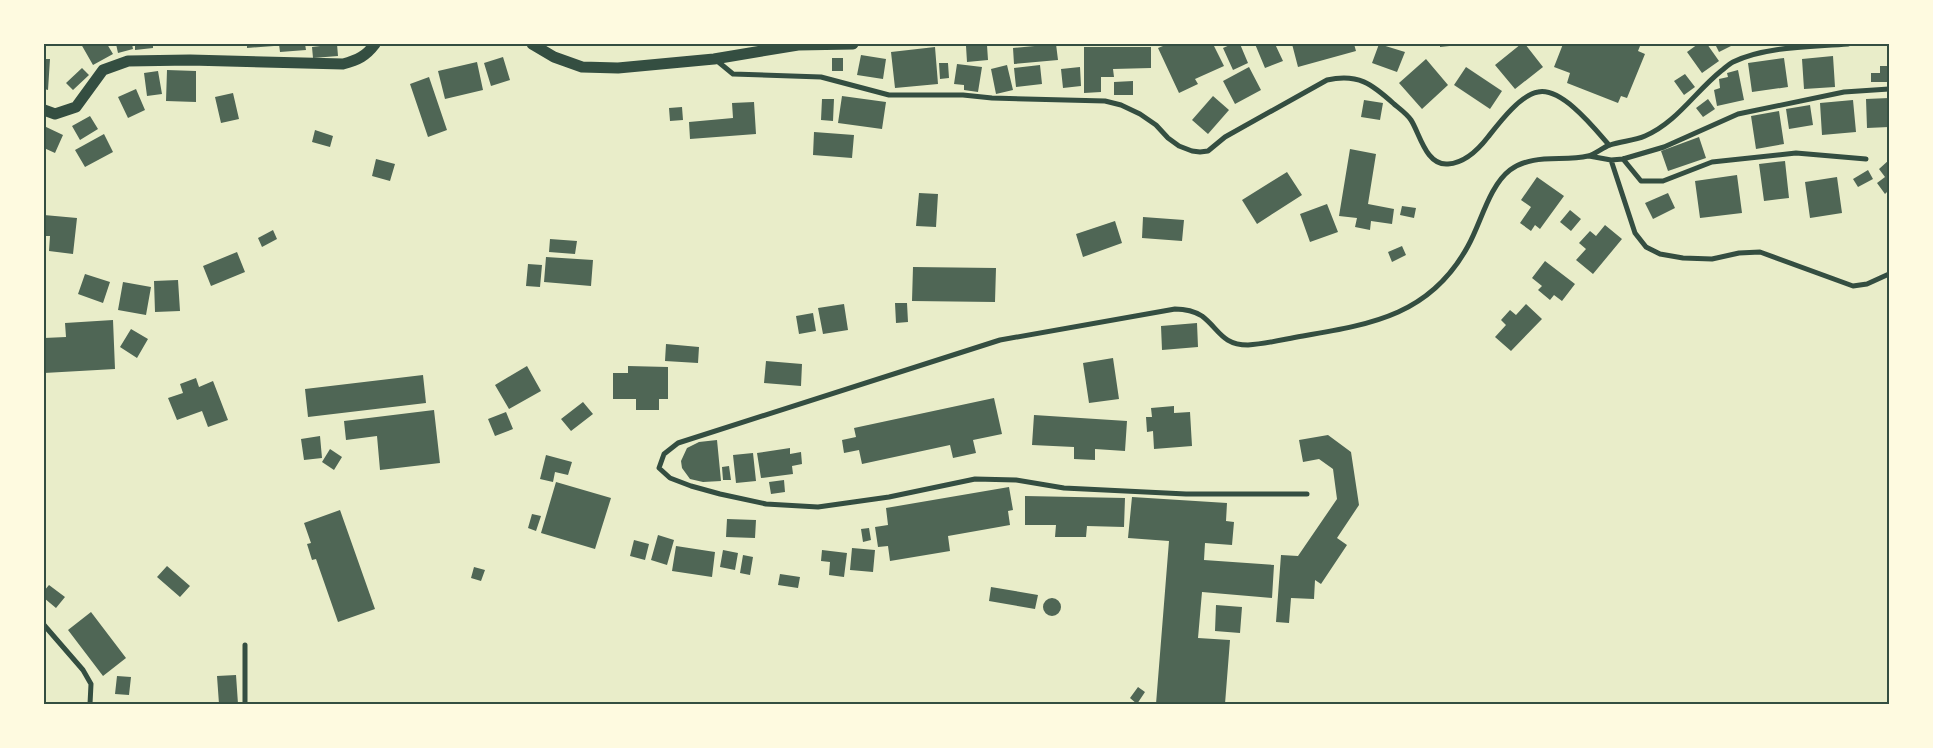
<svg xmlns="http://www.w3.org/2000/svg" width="1933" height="748" font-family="Rubik,sans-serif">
<rect width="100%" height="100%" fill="#e9edc9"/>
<!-- building -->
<path fill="#4f6655" d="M81,44H107L113,54L93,65Z
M116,44H132L133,49L118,53Z
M135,44H153V48L135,50Z
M247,44H273L274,46L247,48Z
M279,44H305L306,50L280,52Z
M337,44L338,56L313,58L312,47Z
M1056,44L1058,60L1014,64L1013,48Z
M1168,44H1213L1224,66L1195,79L1198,84L1179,93L1158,48Z
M1232,44H1240L1248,63L1233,70L1223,48Z
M1255,44H1275L1283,61L1265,68Z
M1292,44H1354L1356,51L1298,67Z
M1379,44L1405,52L1397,72L1372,63Z
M1440,44H1459V45L1440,47Z
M1521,44H1525L1543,67L1515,89L1495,65Z
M1563,44H1634L1640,46L1638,51L1645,54L1627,98L1621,96L1618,103L1567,83L1570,73L1554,67Z
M1698,44H1707L1719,61L1702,73L1687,52Z
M1715,44H1735L1719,52Z
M987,45L988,60L967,62L966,46Z
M935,47L938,84L895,88L891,52Z
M1084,47H1151V68L1113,69L1114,77H1101V92L1084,93Z
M861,55L886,59L883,79L857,75Z
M1833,56L1835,87L1804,89L1802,59Z
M503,57L510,80L491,86L484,63Z
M832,58H843V71H832Z
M1784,58L1788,87L1752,92L1748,63Z
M44,59H50L48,90L44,89Z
M1426,59L1448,85L1422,109L1399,83Z
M477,62L483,90L445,99L438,71Z
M939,63H948L949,78L940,79Z
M957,64L982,67L978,92L964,90V85L954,84Z
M1007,65L1013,90L996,94L991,69Z
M1040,65L1042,84L1016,87L1014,68Z
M1880,66H1889V82H1871V73H1880Z
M1080,67L1081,86L1063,88L1061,69Z
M1249,67L1261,90L1235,104L1223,81Z
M1466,67L1502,91L1490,109L1454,85Z
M82,68L89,75L73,90L66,83Z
M167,70L196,71V102L166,101Z
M1738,70L1744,100L1717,106L1714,90L1720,88L1719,79L1728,77L1727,73Z
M158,71L162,94L147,96L144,73Z
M1685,74L1695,87L1684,95L1674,81Z
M429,77L447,130L428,137L410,84Z
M1133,81V95H1114V82Z
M136,89L145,110L128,118L118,97Z
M233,93L239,119L221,123L215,97Z
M842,96L886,102L882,129L838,123Z
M1213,96L1229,110L1208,134L1192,120Z
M1889,98V127L1867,128L1866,99Z
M822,99H834L833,121L821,120Z
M1708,99L1715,109L1703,117L1696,108Z
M1364,100L1383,103L1380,120L1361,117Z
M1853,100L1856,132L1822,135L1820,103Z
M754,102L756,134L690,139L689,122L733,118L732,103Z
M1810,105L1813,125L1789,129L1786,109Z
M682,107L683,120L670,121L669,108Z
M1779,111L1784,144L1756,149L1751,116Z
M90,116L98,129L80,140L72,126Z
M44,126L63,135L55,153L44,148Z
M315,130L333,136L330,147L312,142Z
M814,132L854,135L852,158L813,155Z
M104,134L113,152L85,167L75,150Z
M1699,137L1706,158L1668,171L1661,151Z
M1350,149L1376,154L1368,204L1394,209L1392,224L1371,221L1370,230L1355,227L1357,218L1339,216Z
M376,159L395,164L390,181L372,176Z
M1889,160V190L1885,194L1877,183L1885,177L1879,169Z
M1785,161L1789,198L1764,201L1759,164Z
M1868,170L1873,179L1858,187L1853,179Z
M1287,172L1302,195L1257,224L1242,200Z
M1737,175L1742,213L1700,218L1695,181Z
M1537,177L1564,196L1540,229L1535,225L1531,231L1520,223L1531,207L1521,200Z
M1837,177L1842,213L1810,218L1805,182Z
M919,193L938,194L936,227L916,226Z
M1668,193L1675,208L1653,219L1645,203Z
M1327,204L1338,232L1310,242L1300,214Z
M1402,206L1416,208L1414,218L1400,215Z
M1570,210L1581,219L1571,231L1560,222Z
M44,215L77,218L73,254L49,251L50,236H44Z
M1143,217L1184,220L1182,241L1142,238Z
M1115,221L1122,243L1083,257L1076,234Z
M1605,225L1622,239L1593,274L1576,260L1586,249L1579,243L1590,231L1596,236Z
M273,230L277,239L262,247L258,238Z
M550,239L577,241L575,254L549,252Z
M1402,246L1406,255L1392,262L1388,252Z
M237,252L245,272L211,286L203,266Z
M546,257L593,260L591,286L544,282Z
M1545,261L1575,284L1562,301L1554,295L1550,300L1538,290L1542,286L1532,278Z
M528,264L542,265L540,287L526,286Z
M913,267L996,268L995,302L912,301Z
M85,274L110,282L103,303L78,294Z
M178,280L180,311L155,312L154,281Z
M123,282L151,287L146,315L118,310Z
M895,303H907L908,322L896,323Z
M844,304L848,330L823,334L818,308Z
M1526,304L1542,319L1511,351L1495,337L1506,325L1501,320L1510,310L1516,315Z
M813,313L816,331L799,334L796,316Z
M113,320L115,369L44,373V338L66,337L65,323Z
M1197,323L1198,347L1162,350L1161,326Z
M131,329L148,339L137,358L120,347Z
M666,344L699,347L698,363L665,361Z
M1113,358L1119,399L1089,403L1083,363Z
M766,361L802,364L801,386L764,383Z
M527,366L541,391L509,409L495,385Z
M628,366L668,367V399H659V410H636V399H613V373H628Z
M423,375L426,403L308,417L305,389Z
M196,378L199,387L213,381L228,420L208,427L202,411L177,420L168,398L183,393L180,384Z
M994,398L1002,434L973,440L976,453L953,458L950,445L862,464L859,450L844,453L842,440L856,437L854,428Z
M583,402L593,414L571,431L561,419Z
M1174,406V413L1190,412L1192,446L1154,449L1153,431L1147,432L1146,417H1152L1151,408Z
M434,410L440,463L380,470L377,436L346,440L344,421Z
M506,412L513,429L495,436L488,419Z
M1034,415L1127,421L1125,451L1095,449V460L1074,459V447L1032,445Z
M1328,435L1351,452L1359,505L1337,538L1347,545L1321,584L1315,580L1314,599L1291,598L1289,623L1276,622L1281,555L1298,556L1337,499L1333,469L1319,459L1303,462L1299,440Z
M320,436L322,458L304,460L301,439Z
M717,440L721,481L703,482L690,479L682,468L681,461L687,448L699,442Z
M790,448V454L801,452L802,464L792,466L793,474L761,478L757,453Z
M330,449L342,457L334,470L322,462Z
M753,453L756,481L736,483L733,455Z
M546,455L572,462L568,475L555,472L553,482L540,479Z
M729,466L731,480H723L722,467Z
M784,480L785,492L771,494L769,482Z
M556,482L611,498L595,549L541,533Z
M1009,487L1013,510L1008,511L1010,525L948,536L950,551L890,561L888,546L878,547L875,527L888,525L886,508Z
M1025,496L1125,498L1124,527L1087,526L1086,537H1055L1056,525H1025Z
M1132,497L1227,503L1226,521L1234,522L1232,545L1205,543L1204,560L1274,565L1272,598L1202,592L1198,638L1230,640L1225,704H1156L1169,541L1128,538Z
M340,510L375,609L338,622L316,559L312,560L307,544L311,543L304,523Z
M532,514L541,516L536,531L528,528Z
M727,519L756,520L755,538L726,537Z
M869,528L871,540L863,542L861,529Z
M658,535L674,540L667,565L651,560Z
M634,540L649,544L645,560L630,556Z
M676,546L715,552L712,577L672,571Z
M852,548L875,550L873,572L850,570Z
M723,550L738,553L735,570L720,567Z
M822,550L847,553L844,577L829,575L830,562L821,561Z
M743,555L753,557L750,575L740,573Z
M167,566L190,586L180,597L157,577Z
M474,567L485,570L481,581L471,578Z
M780,574L800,577L798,588L778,585Z
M49,585L65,597L56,608L44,598V591Z
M991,587L1038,595L1035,609L989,601Z
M1043 607a9 9 0 1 1 18 0a9 9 0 1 1-18 0Z
M1216,605L1242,607L1240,633L1215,631Z
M91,612L126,658L103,676L68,630Z
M236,675L238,704H219L217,676Z
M117,676L131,677L129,695L115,694Z
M1138,687L1145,692L1137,704L1130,698Z"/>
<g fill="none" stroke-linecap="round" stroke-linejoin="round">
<!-- minor -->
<path stroke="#344e41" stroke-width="5" d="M716,60L733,74L821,77L889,95H963L992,98L1105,101L1121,105L1140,114L1156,125L1168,138L1179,146L1192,151L1200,152L1208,151L1225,137L1327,80C1358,73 1372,84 1394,104C1400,109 1407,114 1411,120C1420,134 1426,166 1448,164C1465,163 1478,150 1488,137C1499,123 1520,95 1538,92C1562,87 1595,129 1609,145
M1589,156L1611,160L1623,159L1664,147L1738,114L1844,92L1889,89
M1623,159L1641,181H1663L1712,162L1796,153L1866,159
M1611,160L1635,233L1646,247L1660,254L1683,258L1712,259L1739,253L1760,252L1853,286L1867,284L1889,274
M1307,494H1186L1064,488L1016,480L975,479L889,497L818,507L766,504L720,494L691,486L670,478L659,468L664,454L678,443L1000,340L1175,309C1184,309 1194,311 1202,316C1219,329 1222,345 1248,345C1266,344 1285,339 1303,336C1374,324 1431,314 1468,246C1481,223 1489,186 1510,170C1533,153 1563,162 1588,156C1596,154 1603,147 1610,145C1621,141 1634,141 1645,136C1676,123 1695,92 1721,71C1725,68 1729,64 1733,62C1765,46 1813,47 1848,44
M44,625L83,670L91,684L90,704
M245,645V704"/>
<!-- trunk -->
<path stroke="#344e41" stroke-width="11" d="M532,44L554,57L582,67L618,68L714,59L798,45L853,44
M44,110L55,114L76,107L103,70L128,61L190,60L343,64C358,60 366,56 375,44"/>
</g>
<!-- border -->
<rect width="1933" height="748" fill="none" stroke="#fefae0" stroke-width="90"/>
<rect x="45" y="45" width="1843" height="658" fill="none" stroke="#344e41" stroke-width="2"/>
</svg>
